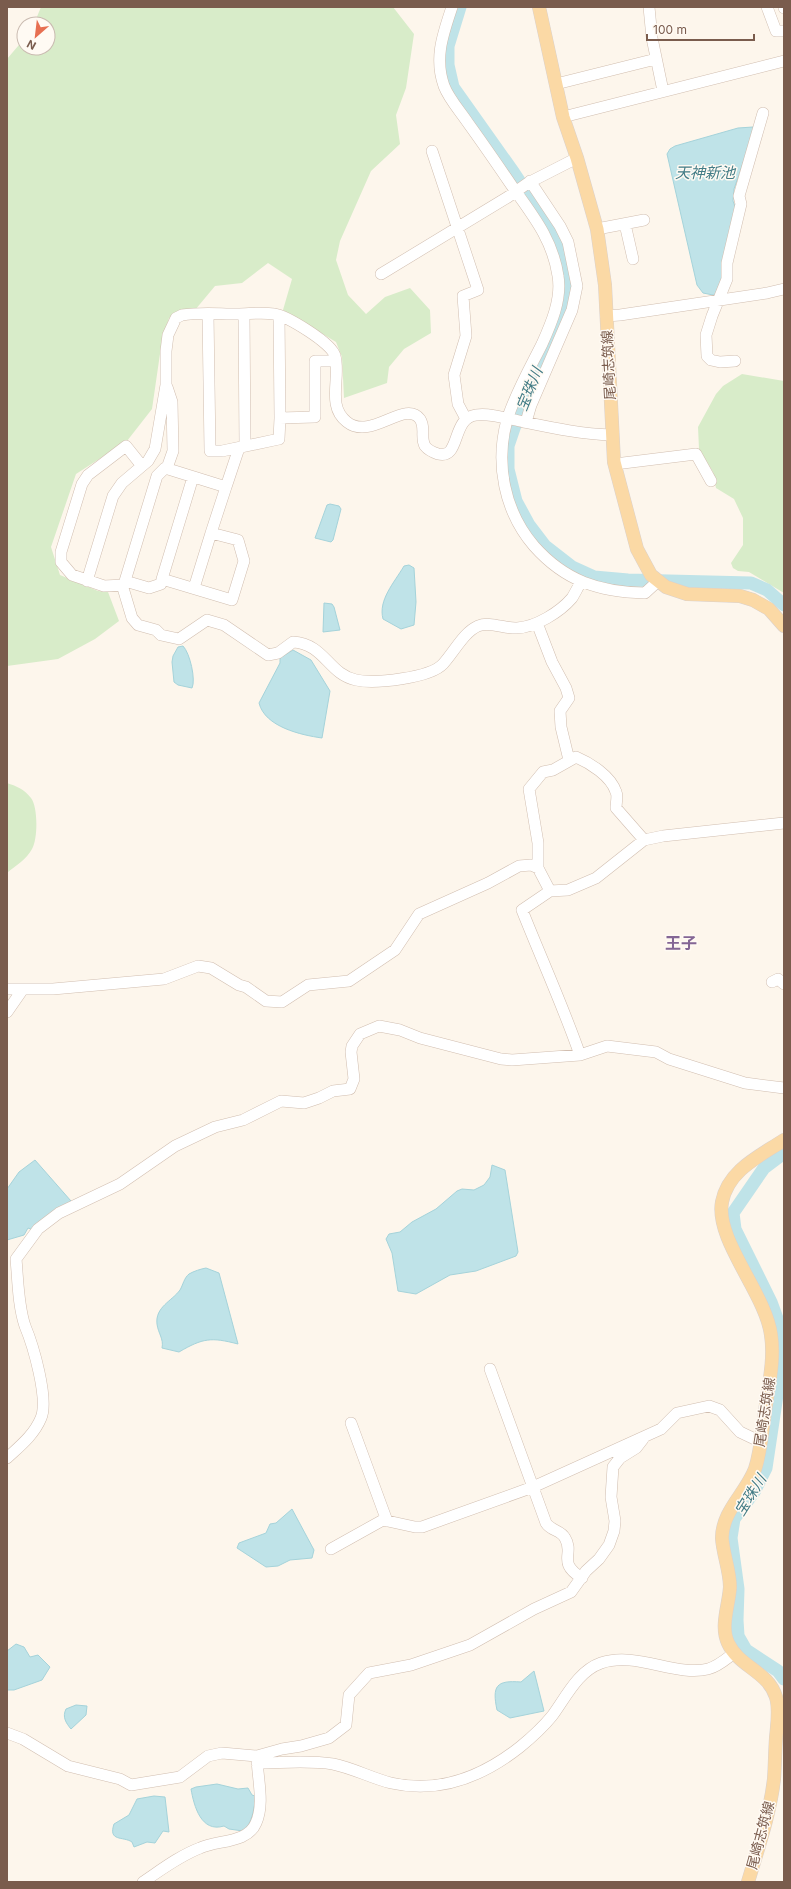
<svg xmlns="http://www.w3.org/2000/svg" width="791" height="1889" font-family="Inter,'Noto Sans JP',sans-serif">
<rect width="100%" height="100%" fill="#fdf6ec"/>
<!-- green -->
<path fill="#d8ecc9" d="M41,7H393L414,34L406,88L396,115L400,144L371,171L340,241L336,260L348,295L366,314L385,297L410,288L430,310L431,333L404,349L389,367L387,383L344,398L342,357L336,342L283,310L292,279L268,263L242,283L215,286L195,310L181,311L169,318L162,340L152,409L127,441L76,474L51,547L60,575L98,591L108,592L119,621L95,639L58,659L7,666V59L24,39V48H48V24H34Z
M742,374L784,381V593L749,572L738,571L733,568L731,563L743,545V518L734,499L716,488L713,472L699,449L698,427L716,394L723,386Z
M7,783C16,786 24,789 31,798C38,807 38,839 32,849C27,859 15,866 7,873Z"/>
<!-- water -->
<path fill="#bfe3e8" stroke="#a5d3da" d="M753,127L754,131L734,189L733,201L736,209L718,296L703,293L697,285L667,154L670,149L675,146L738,128Z
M330,504L339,506L341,509L333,540L331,542L315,538L327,505Z
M409,565L414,568L416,602L414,625L401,629L383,619C378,600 394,583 404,566Z
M324,603L332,604L334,607L340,630L323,632Z
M183,646C190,653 196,680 192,688L178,685L174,682L172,662L173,656L178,647Z
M293,650L311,660L330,691L322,738C301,735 265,727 259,703L280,663V658Z
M35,1160L71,1201L33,1230L28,1228L24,1235L7,1240V1189L19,1172Z
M492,1165L505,1170L518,1252L516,1256L476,1271L450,1275L416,1294L398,1291L392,1253L386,1239L389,1234L400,1232L412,1222L436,1209L457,1191L462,1189L474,1190L484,1185L490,1177Z
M206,1268L219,1273L238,1344C211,1337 203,1338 179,1352L162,1348C164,1339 158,1333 157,1324C155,1307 172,1301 180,1290C183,1285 184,1278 189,1274C194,1271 201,1269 206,1268Z
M292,1509L314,1550L312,1558L290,1560L278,1566L266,1567L237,1548L239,1543L266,1533L270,1524L276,1523Z
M16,1644L24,1647L30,1657L38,1655L50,1667L42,1680L14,1690H7V1651Z
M534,1671L544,1711L510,1718L497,1710C492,1686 496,1680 521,1682Z
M76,1705L87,1706L86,1715L71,1729C66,1723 62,1717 66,1709Z
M217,1784L238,1789L248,1788L252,1795L255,1796C255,1807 252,1824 243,1831L229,1829L224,1826C201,1833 194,1806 191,1789L196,1787Z
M154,1796L165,1797L169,1832L163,1831L155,1843L147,1842L134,1847L132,1842C123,1836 108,1842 114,1824L129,1815L137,1799Z"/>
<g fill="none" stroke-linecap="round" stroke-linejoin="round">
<!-- river -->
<path stroke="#bfe3e8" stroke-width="13" d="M460,7L448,46V65L453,87L514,173L552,230L561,248L567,279L564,304L546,353L523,402L508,446V469L516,501L529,525L545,546L572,567L594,577L628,580L751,583L767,590L784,605
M784,1153L764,1168L733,1213L735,1229L771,1302L779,1324L783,1355L766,1468L754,1492L734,1519L731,1538L738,1589L737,1620L738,1636L746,1650L778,1671L784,1679"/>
<!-- minor casing -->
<g stroke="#d1beb0" stroke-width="12">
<path id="minor" d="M452,7C443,34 434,58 444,86C449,99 460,111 468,123C484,145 499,167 514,189C534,217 553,241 558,276C562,299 551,324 542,344C530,368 515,394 507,420C495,463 504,511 534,546C565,581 599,592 645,593L657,582
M649,7L652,38L663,91
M767,7L776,31H784
M784,7V8
M556,84L656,59
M563,117L784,61
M432,151L478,290L463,296L466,336L454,375L458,404L466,419
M625,224L633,259
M597,229L644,220
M381,274L508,197L528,183L577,158
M208,314L210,451H222L279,439L280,418L315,417V361H335
M244,314L245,446
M279,315L280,418
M606,316L620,315L767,293L784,289
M735,361L720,362L711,360L707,356L706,335L712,316L727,279V263L741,204L739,196L763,113
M167,387L172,402L173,451L167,468
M526,422L531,405L572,310L577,286L568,242L560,226L530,181
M615,464L696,454L711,481
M226,487L239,448
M162,579L193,477
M87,581L113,496L122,483L142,466
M125,581L149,588L161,584L162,579L232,600L244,561L238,540L211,533L226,487L165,468L157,476L125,581L123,588L132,618L138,625L156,630L161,635L179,639L207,620L224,625L268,655L278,653L293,642C325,644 328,674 356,680C375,684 430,678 443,664C454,652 464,632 478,626C490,621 505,629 517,628C536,627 560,612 572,598C575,593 578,587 581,582
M124,585L104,586L72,575L61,562V552L82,484L88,475L126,446L142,466L148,461L155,449L166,385V351L168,335L176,318L182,315C200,312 219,314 237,314C249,314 262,312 274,314C287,316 332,343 335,356C341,378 326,406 347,422C371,441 405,399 420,419C426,428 420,437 425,446C428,450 432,452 438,454C461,460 451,418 476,415C491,413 509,419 524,422C553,428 581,434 612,435
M194,588L211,533
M537,623L552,662L566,688L569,698L560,711L561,727L569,760
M538,868V843L529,789L543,772L553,770L576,757C590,763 611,776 616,792C618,796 616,803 616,808L644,840
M772,982L778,979L784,984
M7,989H53L164,979L198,966L211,968L239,985L246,987L266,1001L282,1002L308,985L349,981L395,950L419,914L488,883L519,866L531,865L538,868L550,891
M7,1012L23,989
M580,1055C563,1006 541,958 522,910L550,891L568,890L596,878L644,840L663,836L784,823
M490,1369L546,1523C551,1531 561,1530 565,1538C575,1554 556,1562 582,1578
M351,1423L387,1521
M7,1458C20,1446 34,1435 41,1418C49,1399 33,1345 25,1326C18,1305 18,1280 16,1259L38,1229L59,1213L120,1184L175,1146L215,1127L243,1120L281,1101L304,1103L319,1098L333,1091L350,1089L354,1079L351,1052L352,1046L360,1034L379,1026L400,1030L420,1038L501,1059L512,1060L580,1055L607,1046L656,1052L669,1059L745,1083L784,1088
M331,1549L383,1520L415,1527H422L533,1487L661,1429L677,1413L709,1406L720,1410L740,1432L761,1442
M7,1733L23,1739L68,1766L120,1779L131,1785L180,1777L208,1756L222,1753L257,1756L282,1749L301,1746L329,1738L346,1725L349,1695L369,1673L411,1665L470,1645L534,1609L571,1592L586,1571L599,1559L609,1545L614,1531L615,1521L611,1497L613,1467L620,1458L636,1448L643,1439
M257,1763C282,1763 308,1760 333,1764C353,1768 371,1778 391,1783C439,1794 482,1777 520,1747C531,1738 543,1727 552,1716C566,1697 578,1671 601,1663C636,1651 676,1677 708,1669C719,1666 726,1659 734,1653
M143,1882C161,1870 179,1856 200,1848C218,1840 248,1843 256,1823C265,1803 257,1777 257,1756"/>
</g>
<!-- major casing -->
<g stroke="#dad1cd" stroke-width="14">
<path id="major" d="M539,7L563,117L577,158L597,229L605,285L614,462L637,549L651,575L666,587L687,594L740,596L753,600L769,609L784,626
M748,1882C758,1848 770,1814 774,1779C775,1765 775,1751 776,1738C777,1725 780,1710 776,1697C768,1671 739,1667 728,1643C720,1626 729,1605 730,1587C730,1571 723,1554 722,1538C722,1511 746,1493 755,1469C761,1451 762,1430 765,1412C768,1387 775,1360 771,1335C766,1294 715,1240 722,1202C728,1170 760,1156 784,1140"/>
</g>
<!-- minor -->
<use href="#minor" stroke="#fff" stroke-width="11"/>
<!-- major -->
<use href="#major" stroke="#fbd9a5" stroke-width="13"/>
</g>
<g text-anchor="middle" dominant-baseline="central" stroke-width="3" stroke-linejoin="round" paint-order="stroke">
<!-- street labels -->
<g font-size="14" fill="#7a5c4d" stroke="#fffaf3">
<text transform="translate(608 365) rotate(-93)">尾崎志筑線</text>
<text transform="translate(764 1412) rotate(-81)">尾崎志筑線</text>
<text transform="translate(760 1835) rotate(-75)">尾崎志筑線</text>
</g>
<!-- water labels -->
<g font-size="15" font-style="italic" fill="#437c86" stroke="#fffaf3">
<text x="705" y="172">天神新池</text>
<text transform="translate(529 389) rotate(-68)">宝珠川</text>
<text transform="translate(750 1495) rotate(-58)">宝珠川</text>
</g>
<!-- quarter labels -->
<g font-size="16" font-weight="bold" fill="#846695" stroke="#fffaf3">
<text x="681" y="943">王子</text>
</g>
</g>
<!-- border -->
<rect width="791" height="1889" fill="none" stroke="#7a5c4d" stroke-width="16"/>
<!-- north arrow -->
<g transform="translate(36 36) rotate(208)"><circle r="19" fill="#fffaf3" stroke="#cabbb1"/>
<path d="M0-3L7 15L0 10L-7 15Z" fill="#e76f51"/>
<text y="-6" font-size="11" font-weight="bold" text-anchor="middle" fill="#7a5c4d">N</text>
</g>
<!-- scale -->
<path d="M647 34v6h107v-6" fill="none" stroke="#7a5c4d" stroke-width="2"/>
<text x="653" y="34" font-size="12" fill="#7a5c4d" stroke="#fffaf3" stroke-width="3" paint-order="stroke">100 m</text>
</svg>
